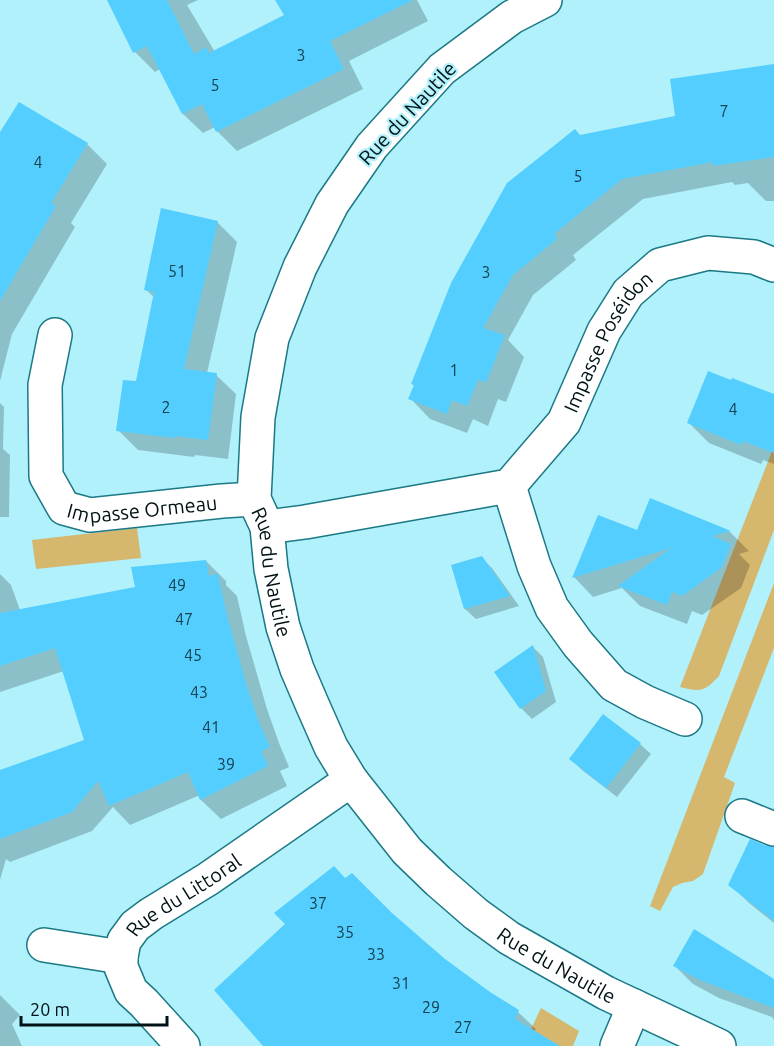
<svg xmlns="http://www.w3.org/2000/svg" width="774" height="1046" font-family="Ubuntu,sans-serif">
<rect width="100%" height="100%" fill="#b0f1fc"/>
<!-- green -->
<path fill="#d5b76e" d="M774,446V530L719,676C704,692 701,692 680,687Z
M137,528L141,558L36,569L32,540Z
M774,583V648L724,777L735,783L703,874L693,881L682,883L673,887L660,911L650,906Z
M541,1008L579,1031L573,1046H523Z"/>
<!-- shadow -->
<path fill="#0003" d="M108,0H198L187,5L215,52L286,16L302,0H417L428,21L349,61L363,89L237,151L217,131L215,127L203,133L183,114L160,69L155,72L135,52Z
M774,66V201H766L748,183L735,185L732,182L643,199L573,255L576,260L533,295L508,340L524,357L506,402L498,399L488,426L473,419L467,433L430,419L410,398L415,386L412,383L580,137L676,117Z
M19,104L87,144L107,164L71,223L75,227L12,334L0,381V135Z
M217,222L237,242L207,373L216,375L236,394L228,459L195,455L194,457L138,450L118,430L137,383L155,298L145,289Z
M774,396V464L763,460L761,464L709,443L689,423Z
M0,403L4,407L3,449L10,455L9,517H0Z
M651,500L730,532L749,551L739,554L750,565L741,588L702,615L692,611L687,624L640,606L622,588L593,597L574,577L638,532Z
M481,558L492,568L519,606L476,619L465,609L453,566Z
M206,561L226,581V585L237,596L246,636L267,709L279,743L289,767L280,771L287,786L221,819L201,800L200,795L130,825L113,807L92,831L10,862L6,859L0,880V772L85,741L64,671L0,692V574L11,585L20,610L136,588Z
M533,647L543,657L556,702L532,719L521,708L497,672Z
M603,716L640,744L651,754L617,797L582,770L571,759Z
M774,849V923L749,903L730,884Z
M346,880L391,914L444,960L489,993L518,1012L536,1029L533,1034L545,1046H266Z
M675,966L774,979V1020L772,1017L719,998L693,984Z
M0,995L20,1015L12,1024L22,1046H0Z"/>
<!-- building -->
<path fill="#54cefe" d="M107,0H167L194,54L206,47L209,53L284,15L275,0H413L330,41L344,69L216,132L202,104L182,114L147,46L133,53Z
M774,64V157L713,166V162L622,179L554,234L557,239L513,275L483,328L505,335L486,382L478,380L467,406L452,400L447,414L408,399L414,385L411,384L451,283L507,183L575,129L580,135L675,116L670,79Z
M19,102L88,143L51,203L56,206L0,301V132Z
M161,208L218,221L184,369L217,373L208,440L175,436V438L116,431L123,380L136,381L154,292L144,290Z
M708,371L731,380L732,378L774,394V453L743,441L741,445L687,423Z
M650,498L731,531L712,536L731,544L721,568L682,596L672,592L667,605L618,586L671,548L572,578L598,515L637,530Z
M482,556L510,596L464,609L451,565Z
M206,560L209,576L218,574L227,615L247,687L259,722L270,747L261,751L268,766L200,800L188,772L109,806L98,781L72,812L0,839V770L84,740L55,648L0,666V613L135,587L131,567Z
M533,645L546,691L520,709L494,672Z
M603,714L641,743L606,788L569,759Z
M750,839L767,846L774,847V921L728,885Z
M334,866L345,878L352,873L392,913L445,959L490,992L519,1010L515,1019L560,1046H263L214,990L285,924L274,913Z
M694,929L774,979V1008L700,980L673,966Z"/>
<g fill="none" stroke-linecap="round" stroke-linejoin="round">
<!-- minor casing -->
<g stroke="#1b7985" stroke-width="36">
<g id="minor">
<path id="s1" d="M545,0L512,17L442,69L372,146L332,204L300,267L272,338L258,417L254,499L267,527L271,569L283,627L297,669L312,704L331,747L351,780L407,851L438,881L476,914L509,938L606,993L719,1046"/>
<path id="s2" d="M55,335L45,385L46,476L64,508L90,515L222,501L254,499"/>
<path d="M509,486L534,566L552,608L578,644L614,685L645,702L685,719"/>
<path id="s3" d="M267,527L305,522L509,486L564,422L604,331L628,293L660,265L708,253L754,257L774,265"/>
<path d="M742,816L774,829"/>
<path d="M44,945L121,957"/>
<path id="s4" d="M183,1046L144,1003L131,991L121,967V957L124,941L135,926L151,914L208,879L351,780"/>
<path d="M617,1046L634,1006"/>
</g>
</g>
<!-- minor -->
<use href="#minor" stroke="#fff" stroke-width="33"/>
</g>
<g text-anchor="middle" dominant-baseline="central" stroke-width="4.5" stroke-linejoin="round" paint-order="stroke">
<!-- number labels -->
<g font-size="16" fill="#154150">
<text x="301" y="55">3</text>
<text x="215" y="85">5</text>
<text x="724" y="111">7</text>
<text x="38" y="162">4</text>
<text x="578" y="176">5</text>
<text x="177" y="271">51</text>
<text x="486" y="272">3</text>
<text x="454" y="370">1</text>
<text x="166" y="407">2</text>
<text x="733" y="409">4</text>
<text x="177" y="585">49</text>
<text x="184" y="619">47</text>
<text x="193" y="655">45</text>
<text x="199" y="692">43</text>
<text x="211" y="727">41</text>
<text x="226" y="764">39</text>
<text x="318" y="903">37</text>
<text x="345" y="932">35</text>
<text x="376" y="954">33</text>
<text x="401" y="983">31</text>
<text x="431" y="1007">29</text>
<text x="463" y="1027">27</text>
</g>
<!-- street labels -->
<g font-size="20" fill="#001216" stroke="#b0f1fc">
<text transform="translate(407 113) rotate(-47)">Rue du Nautile</text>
<text stroke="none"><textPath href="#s3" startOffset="422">Impasse Poséidon</textPath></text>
<text stroke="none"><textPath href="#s2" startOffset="258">Impasse Ormeau</textPath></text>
<text stroke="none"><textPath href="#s1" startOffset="684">Rue du Nautile</textPath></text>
<text stroke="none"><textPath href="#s4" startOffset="204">Rue du Littoral</textPath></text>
<text stroke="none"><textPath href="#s1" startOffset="1188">Rue du Nautile</textPath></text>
</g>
</g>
<!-- scale -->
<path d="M21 1016v9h146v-9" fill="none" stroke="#001216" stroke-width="3"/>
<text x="30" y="1016" font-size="18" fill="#001216" stroke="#b0f1fc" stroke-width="4.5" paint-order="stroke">20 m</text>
</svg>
